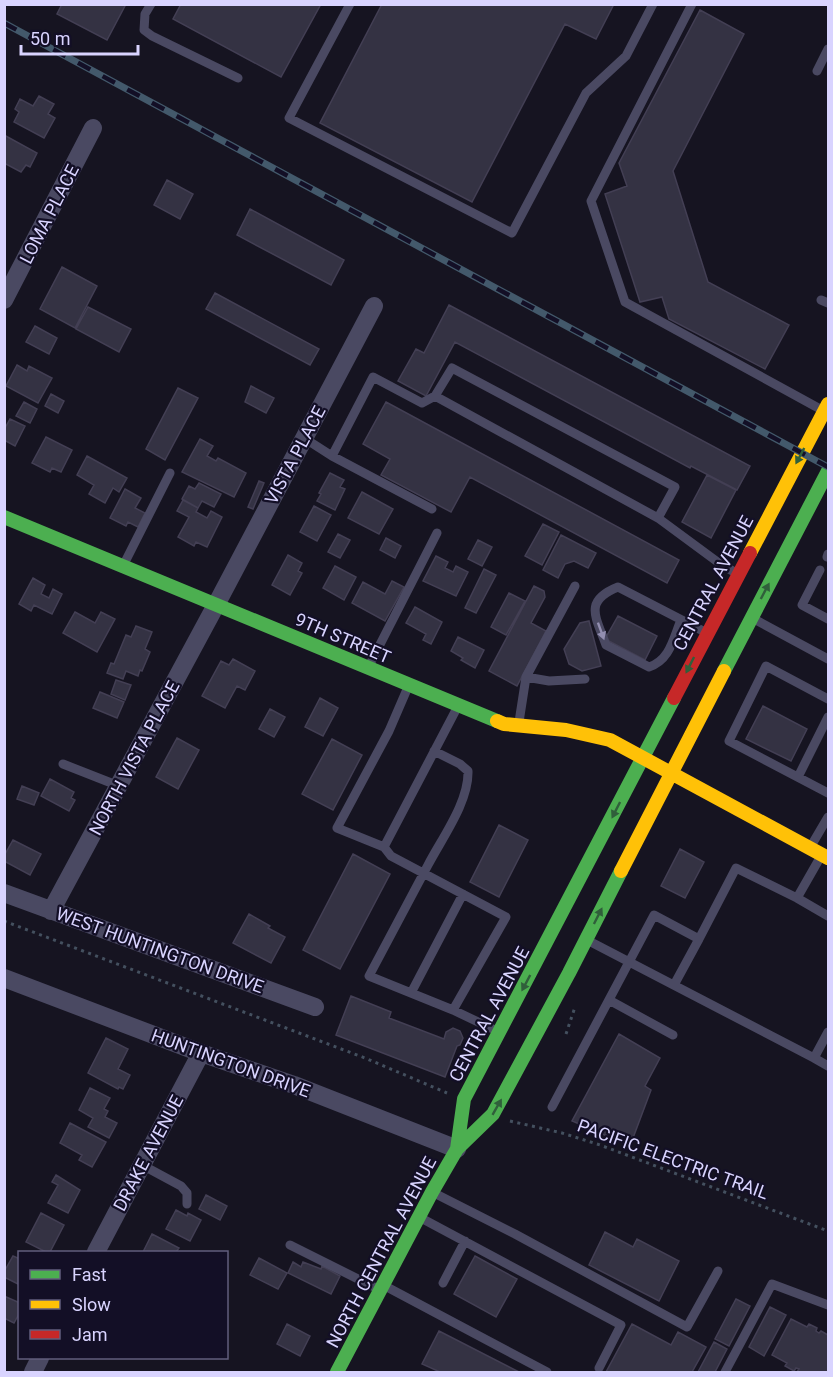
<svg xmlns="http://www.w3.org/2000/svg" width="833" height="1377" font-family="Roboto,sans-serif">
<rect width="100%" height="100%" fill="#161421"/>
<!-- building -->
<path fill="#343243" stroke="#433f54" stroke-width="1.5" d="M62,4H126L107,40L57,14Z
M181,4H321L281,77L173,19Z
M382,4H614L596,39L565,24L472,202L320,123Z
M700,10L744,34L673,171L708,282L789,325L765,369L669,319L662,297L640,302L605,194L627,186L619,163Z
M39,96L54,104L48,114L55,118L44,138L14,122L19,112L15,109L20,99L33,106Z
M4,135L37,153L30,167L26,165L21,172L4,163Z
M167,180L193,194L180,219L154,205Z
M250,209L344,260L331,285L237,235Z
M62,267L97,286L75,328L40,309Z
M215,293L319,349L310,365L206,309Z
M449,305L750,466L737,490L691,466L690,468L455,342L426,396L398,381L416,349L424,353Z
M88,307L131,329L119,352L76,329Z
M35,326L57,338L49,354L26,342Z
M17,365L27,371L29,366L52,378L38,403L6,386Z
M251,386L274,398L266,413L245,402Z
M178,388L198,398L165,460L146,449Z
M51,394L64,401L58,413L45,406Z
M24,402L37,409L30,423L16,416Z
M386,402L679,560L667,583L470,477L451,512L381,475L390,459L363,444Z
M10,419L25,426L15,446L4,440V430Z
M46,437L72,450L61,472L52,468L50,472L32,463Z
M200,439L213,446L207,456L216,461L218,458L246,473L234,497L182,472Z
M87,456L127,478L119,492L113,488L105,503L89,494L94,485L77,475Z
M330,473L344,480L340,487L345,489L335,510L317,501L321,494L319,493Z
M707,475L736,490L711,538L682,522Z
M259,481L264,483L253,509L248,507Z
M199,483L221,494L214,507L202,501L198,508L182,499L189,486L195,489Z
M125,489L141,498L135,508L145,513L138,527L128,522L126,526L110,518Z
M362,492L393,509L379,534L348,518Z
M183,500L198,508L196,512L207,518L211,511L222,517L207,547L196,542L194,546L178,537L189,517L177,511Z
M314,506L331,515L317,541L300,532Z
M543,524L559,532L542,565L525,556Z
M338,534L350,540L340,558L328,552Z
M561,535L596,553L588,568L574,561L565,564L558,578L543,570Z
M386,538L401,546L395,558L380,550Z
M478,540L492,547L482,566L468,559Z
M288,555L302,563L298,571L302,573L290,595L272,585Z
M436,556L448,562L445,568L453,572L456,566L468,572L456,596L423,581Z
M335,566L356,577L344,600L323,588Z
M484,569L496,575L476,613L465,608Z
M33,578L45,585L41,594L49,598L53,589L62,594L52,614L34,605L31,611L19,604Z
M392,581L404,587L385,621L352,603L363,582L385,594Z
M534,586L544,591L545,597L531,623L546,631L517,686L489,671Z
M509,593L525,601L506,635L491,627Z
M415,607L442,622L431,644L423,640L426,634L406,623Z
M75,612L95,623L101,612L115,619L97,652L63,633Z
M618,616L657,636L645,660L605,639Z
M589,621L601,666L582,671L569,664L564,649L580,623Z
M136,626L152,632L145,649L150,652L142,671L140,670L138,676L126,671L123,679L107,673L111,663L114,664L126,635L131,637Z
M458,637L484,650L475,668L461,660L463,658L451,651Z
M233,659L255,671L245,690L237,686L225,708L202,696L221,661L229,665Z
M116,680L131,685L125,700L111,694Z
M100,692L124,702L117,718L93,708Z
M320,698L338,708L323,736L305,727Z
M763,706L807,729L791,761L746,739Z
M270,709L285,717L274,737L259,729Z
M177,738L199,750L178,789L156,777Z
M332,739L362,755L333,810L302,794Z
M50,779L74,792L71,798L75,800L69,811L41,796Z
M22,786L39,793L34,805L17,799Z
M499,825L528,840L499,897L470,882Z
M13,840L41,854L30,875L4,861V856Z
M680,849L704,862L685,898L661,886Z
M353,854L390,874L340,969L303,950Z
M249,914L270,926L268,928L285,937L271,963L233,943Z
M351,996L391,1012L389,1018L444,1039L446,1032L453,1028L460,1031L463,1038L460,1045L457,1046L445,1077L336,1035Z
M619,1034L660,1058L645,1086L651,1090L630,1146L572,1121Z
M106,1038L128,1049L118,1069L130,1075L123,1089L119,1087L118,1089L88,1073Z
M90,1088L110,1098L104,1109L108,1111L105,1117L117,1123L109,1138L88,1127L93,1118L79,1110Z
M70,1123L106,1142L92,1167L79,1160L82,1155L60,1143Z
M56,1175L80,1190L68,1213L48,1203L58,1185L52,1182Z
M206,1195L227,1206L220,1220L199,1209Z
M176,1210L187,1216L188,1213L201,1220L190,1241L166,1229Z
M41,1213L64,1225L50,1252H46L26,1242Z
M605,1232L633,1247L637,1239L679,1261L659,1301L589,1265Z
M152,1234L179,1248L176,1252H143Z
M13,1256L20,1259V1285L4,1277V1272Z
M475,1256L517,1279L496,1317L454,1294Z
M259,1258L287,1273L278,1289L250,1275Z
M293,1262L301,1267L303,1262L321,1269L322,1266L340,1276L331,1294L288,1273Z
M4,1296L20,1303V1312L14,1323L4,1318Z
M736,1299L750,1306L729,1346L715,1339Z
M770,1307L786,1315L764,1356L749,1347Z
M791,1319L807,1327L809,1324L817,1328L816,1331L819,1333L821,1331L828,1335V1372H797L799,1369L796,1368L794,1371L785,1366L787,1363L772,1355Z
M287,1324L310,1336L300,1356L277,1344Z
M632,1324L671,1345L678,1332L706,1347L692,1372H606Z
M439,1331L519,1372H440L422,1364Z
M714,1342L727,1349L715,1372H698Z"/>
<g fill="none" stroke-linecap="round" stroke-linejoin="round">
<!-- path -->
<path stroke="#44505f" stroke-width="3" stroke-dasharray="3 4.5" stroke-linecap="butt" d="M4,921L365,1058L447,1093
M566,1034L575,1007
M510,1121L562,1133L600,1145L828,1231"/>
<!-- lane -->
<path stroke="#4a4962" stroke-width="9" d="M151,4L145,14L144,30L152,36L238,78
M350,4L289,118L512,233L586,93L626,56L653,4
M692,4L591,201L625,302L822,410
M817,71L828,49
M821,300L828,303
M435,396L658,518
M304,438L332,456L432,509
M332,456L373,377L422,403L435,396L452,368L675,487L658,518L719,563L736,573
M827,557L828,554
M124,564L170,473
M820,570L802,605L828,619
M575,586L526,677L549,681L585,679
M754,619L828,659
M681,620C673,639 670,660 649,667L606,645C596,617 583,601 618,587L705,632
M369,666L437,533
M828,699L766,666L729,741L828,793
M519,722L526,677
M434,751L460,764L468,771C469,802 442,838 428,865C408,902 389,939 369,976L453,1010L506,917L391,856L384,847L458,706
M63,764L119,786
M798,777L828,717
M811,846L828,817
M384,847L337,828L389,731L408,687
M821,856L797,898L828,916
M587,940L814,1058
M674,985L699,939
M411,993L463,894
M609,1000L673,1035
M453,1010L497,1031
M828,1032L814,1058L828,1066
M552,1107L654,915L699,939L736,868L797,898
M142,1165L181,1186L187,1193V1204
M434,1193L515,1234L687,1327L718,1271
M421,1218L621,1325L599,1368
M290,1245L378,1289
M443,1283L465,1241
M385,1286L547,1372
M725,1372L772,1284L828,1305"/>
<!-- street -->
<path stroke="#4a4962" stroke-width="18" d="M4,300L93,128
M4,893L315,1007
M51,911L216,605L374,306
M4,978L201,1053L294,1085L457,1149
M96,1252L201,1053
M33,1372L40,1358"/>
<!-- fast -->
<path stroke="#4caf50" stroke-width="14" d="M4,517L497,721
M724,671L828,471
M457,1149L464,1099L674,698
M337,1372L432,1192L457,1149L493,1114L569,973L621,871"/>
<!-- slow -->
<path stroke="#ffc107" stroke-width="14" d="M750,553L828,404
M497,721L504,724L566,730L610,740L828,858
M621,871L724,671"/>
<!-- jam -->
<path stroke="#c62828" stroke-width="14" d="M674,698L750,553"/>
<!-- rail casing -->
<g stroke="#43596b" stroke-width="7">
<path id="rail" d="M4,23L828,467"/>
</g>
<!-- rail -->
<use href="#rail" stroke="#130f26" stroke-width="4.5" stroke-dasharray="14" stroke-linecap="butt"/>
</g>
<!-- one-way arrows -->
<defs><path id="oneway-solid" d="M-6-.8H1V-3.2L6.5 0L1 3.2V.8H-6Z" transform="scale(1.5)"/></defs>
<g fill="#305f3b">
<use href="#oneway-solid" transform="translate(800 456) rotate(118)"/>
<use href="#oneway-solid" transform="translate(765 591) rotate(-62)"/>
<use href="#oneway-solid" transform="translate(690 665) rotate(117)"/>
<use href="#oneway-solid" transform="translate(616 810) rotate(117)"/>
<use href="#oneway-solid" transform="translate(598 916) rotate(-63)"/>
<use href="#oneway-solid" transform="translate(526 983) rotate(118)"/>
<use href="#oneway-solid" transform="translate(497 1107) rotate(-60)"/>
</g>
<use fill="#928eb0" href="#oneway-solid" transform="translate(601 631) rotate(70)"/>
<g text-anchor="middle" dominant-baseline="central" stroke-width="4.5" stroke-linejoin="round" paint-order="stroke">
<!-- street labels -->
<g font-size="18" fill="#d9d4ff" stroke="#130f26">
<text transform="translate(49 214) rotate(-63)">LOMA PLACE</text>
<text transform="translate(295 455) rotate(-62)">VISTA PLACE</text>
<text transform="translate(713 583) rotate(-62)">CENTRAL AVENUE</text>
<text transform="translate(343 638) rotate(23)">9TH STREET</text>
<text transform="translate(134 758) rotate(-62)">NORTH VISTA PLACE</text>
<text transform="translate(160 950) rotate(20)">WEST HUNTINGTON DRIVE</text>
<text transform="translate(489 1014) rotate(-62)">CENTRAL AVENUE</text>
<text transform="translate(231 1063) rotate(20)">HUNTINGTON DRIVE</text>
<text transform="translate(148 1153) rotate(-62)">DRAKE AVENUE</text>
<text transform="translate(673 1159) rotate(20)">PACIFIC ELECTRIC TRAIL</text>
<text transform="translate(381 1252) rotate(-62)">NORTH CENTRAL AVENUE</text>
</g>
</g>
<!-- border -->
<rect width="833" height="1377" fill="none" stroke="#d9d4ff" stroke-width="12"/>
<!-- legend -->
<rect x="18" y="1251" width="210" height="108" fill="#130f26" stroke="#625e7d" stroke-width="1.5"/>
<rect x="30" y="1270" width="30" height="9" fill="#4caf50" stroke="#625e7d" stroke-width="1.5"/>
<text x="72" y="1281" font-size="18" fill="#d9d4ff">Fast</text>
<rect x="30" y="1300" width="30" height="9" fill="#ffc107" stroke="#625e7d" stroke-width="1.5"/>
<text x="72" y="1311" font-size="18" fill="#d9d4ff">Slow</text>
<rect x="30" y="1330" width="30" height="9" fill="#c62828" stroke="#625e7d" stroke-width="1.5"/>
<text x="72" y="1341" font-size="18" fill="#d9d4ff">Jam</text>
<!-- scale -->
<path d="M21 45v9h117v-9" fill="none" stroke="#d9d4ff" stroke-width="3"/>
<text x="30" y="45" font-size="18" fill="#d9d4ff" stroke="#130f26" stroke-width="4.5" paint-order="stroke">50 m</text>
</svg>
